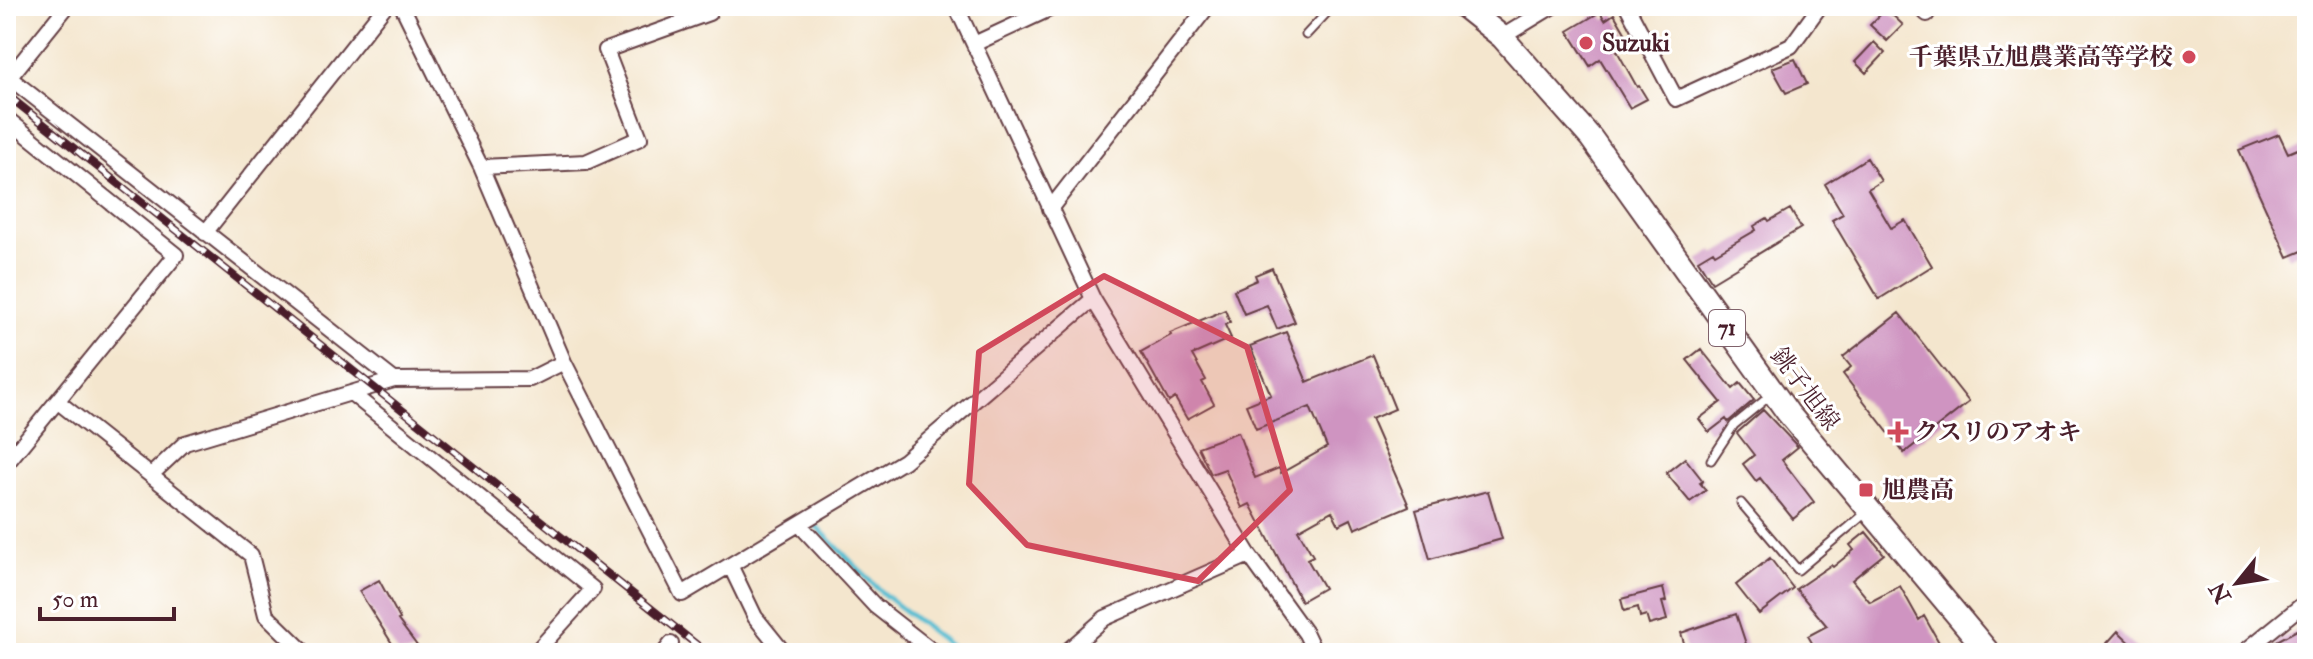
<svg xmlns="http://www.w3.org/2000/svg" width="2313" height="659" font-family="'IM FELL Double Pica','Noto Serif JP',serif">
<rect width="100%" height="100%" fill="#fff"/>
<filter id="ink" filterUnits="userSpaceOnUse"><feTurbulence type="fractalNoise" baseFrequency=".0125" numOctaves="2"/><feDisplacementMap in="SourceGraphic" scale="16" xChannelSelector="R" yChannelSelector="G"/><feConvolveMatrix kernelMatrix="1 2 1 2 8 2 1 2 1" color-interpolation-filters="sRGB"/></filter>
<filter id="wash" filterUnits="userSpaceOnUse"><feTurbulence type="fractalNoise" baseFrequency=".006" numOctaves="4" result="noise"/><feDisplacementMap in="SourceGraphic" scale="32" xChannelSelector="R" yChannelSelector="G"/><feGaussianBlur stdDeviation="1.8" result="paint"/><feColorMatrix in="noise" values="0 0 0 0 0 0 0 0 0 0 0 0 0 0 0 0 0 1.4 0 .05"/><feComposite in="paint" operator="in"/></filter>
<g filter="url(#wash)">
<rect width="100%" height="100%" fill="#f4e6ce"/>
<g fill="none" stroke-linecap="round" stroke-linejoin="round">
<!-- stream -->
<path stroke="#56bed3" stroke-width="5" d="M814,524L882,593L959,653"/>
</g>
<g id="blocks">
<!-- building -->
<path fill="#cf94c1" d="M1886,9L1903,25L1887,41L1870,25Z
M1600,12L1605,20L1614,14L1631,43L1617,51L1637,87L1639,86L1647,99L1630,108L1600,59L1590,66L1568,31Z
M1874,42L1885,53L1866,73L1855,62Z
M1795,59L1807,84L1786,93L1772,68Z
M2279,134L2288,153L2307,145V249L2288,257L2239,150Z
M1867,158L1881,181L1868,189L1891,228L1905,220L1932,266L1879,299L1832,220L1843,214L1825,184Z
M1790,209L1801,228L1712,282L1698,260L1713,251L1715,254L1756,230L1754,226L1767,218L1769,221Z
M1272,268L1295,322L1277,329L1267,305L1244,314L1234,290L1257,280L1255,275Z
M1225,310L1230,322L1225,325L1231,338L1192,355L1206,380L1202,382L1214,404L1187,419L1175,398L1169,402L1141,352L1171,335L1170,333Z
M1899,313L1969,402L1904,453L1843,374L1851,367L1843,357Z
M1286,332L1307,382L1373,355L1395,409L1371,419L1409,506L1355,529L1351,519L1339,525L1332,511L1298,530L1313,556L1307,559L1324,588L1301,601L1250,504L1242,508L1225,469L1211,474L1198,447L1238,432L1255,478L1279,468L1281,473L1327,447L1310,407L1256,429L1246,405L1271,395L1250,346Z
M1701,349L1733,389L1740,383L1754,400L1728,422L1726,419L1709,432L1699,419L1721,402L1687,360Z
M1763,410L1798,447L1782,460L1814,502L1793,519L1760,478L1756,481L1743,464L1754,455L1737,433Z
M1685,458L1703,481L1700,483L1706,490L1690,502L1666,473Z
M1488,491L1502,539L1430,559L1416,510Z
M1866,532L1884,554L1852,580L1870,602L1900,586L1919,620L1924,616L1945,653H1818L1808,636L1827,626L1796,589L1831,565L1833,567L1854,550L1850,545Z
M1770,558L1793,588L1759,614L1736,585Z
M379,580L400,619L398,620L418,647L410,653H398L359,591Z
M1663,588L1666,601L1662,602L1667,620L1649,625L1646,615L1640,617L1638,607L1624,611L1621,599Z
M1736,614L1749,653H1687L1681,633Z
M2297,630L2307,648V653H2281L2275,642Z
M2118,631L2141,653H2098Z"/>
</g>
</g>
<g filter="url(#ink)">
<use href="#blocks" fill-opacity="0" stroke="#643d43" stroke-width="2"/>
<g fill="none" stroke-linecap="round" stroke-linejoin="round">
<!-- service casing -->
<g stroke="#643d43" stroke-width="11">
<path id="service" d="M1306,35L1333,6
M1711,460L1734,425L1771,395
M1741,503L1798,570L1867,512"/>
</g>
<!-- minor casing -->
<g stroke="#643d43" stroke-width="18">
<path id="minor" d="M402,6L481,167L564,362L682,594L904,461L1093,299
M956,6L1093,299L1249,555L1306,634L1315,653
M1627,6L1676,99L1791,46L1820,6
M1919,6L1927,14
M1502,37L1553,6
M974,44L1056,6
M6,75L394,380L530,379L564,362
M9,78L67,6
M6,118L176,255L6,464
M481,167L586,162L640,138L606,50L709,13L705,6
M1050,209L1208,6
M205,233L385,6
M351,393L593,589L535,653
M57,401L251,555L266,615L305,653
M151,475L185,443L394,380
M799,524L875,606L935,653
M730,565L755,617L784,653
M664,653L671,644
M1065,653L1105,618L1249,555
M2243,653L2307,601"/>
</g>
<!-- primary casing -->
<g stroke="#643d43" stroke-width="26">
<path id="primary" d="M1463,6L1502,37L1591,138L1788,413L1989,653"/>
</g>
<!-- service -->
<use href="#service" stroke="#fff" stroke-width="7"/>
<!-- minor -->
<use href="#minor" stroke="#fff" stroke-width="14"/>
<!-- primary -->
<use href="#primary" stroke="#fff" stroke-width="22"/>
<!-- rail casing -->
<g stroke="#4a1f2b" stroke-width="8">
<path id="rail" d="M6,94L707,653"/>
</g>
<!-- rail -->
<use href="#rail" stroke="#fff" stroke-width="5" stroke-dasharray="15" stroke-linecap="butt"/>
</g>
</g>
<!-- marked area -->
<path fill="#d1495b" fill-opacity="0.2" stroke="#d1495b" stroke-width="6" stroke-linejoin="round" d="M1104,276L1247,347L1290,490L1198,581L1027,545L969,484L979,352Z"/>
<!-- markers -->
<g fill="#d1495b" stroke="#fff" stroke-width="3">
<circle cx="1586" cy="43" r="8"/>
<circle cx="2189" cy="57" r="8"/>
<path d="M1894 420h8v8h8v8h-8v8h-8v-8h-8v-8h8z"/>
<rect x="1858" y="482" width="16" height="16" rx="4"/>
</g>
<g text-anchor="middle" dominant-baseline="central" stroke-width="6" stroke-linejoin="round" paint-order="stroke">
<!-- shield labels -->
<rect fill="#fff" stroke="#80626b" stroke-width="2" x="1709" y="310" width="36" height="36" rx="6"/>
<g font-size="22" font-weight="bold" fill="#4a1f2b">
<text x="1727" y="328">71</text>
</g>
<!-- poi labels -->
<g font-size="24" font-weight="bold" fill="#4a1f2b" stroke="#fff" text-anchor="start">
<text x="1602" y="43">Suzuki</text>
<text x="2173" y="57" text-anchor="end">千葉県立旭農業高等学校</text>
<text x="1914" y="432">クスリのアオキ</text>
<text x="1882" y="490">旭農高</text>
</g>
<!-- street labels -->
<g font-size="24" fill="#4a1f2b" stroke="#fff">
<text transform="translate(1805 389) rotate(53)">銚子旭線</text>
</g>
</g>
<!-- margin -->
<rect width="2313" height="659" fill="none" stroke="#fff" stroke-width="32"/>
<!-- north arrow -->
<g transform="translate(2237 583) rotate(240)" stroke="#ffffff" stroke-width="6" paint-order="stroke">
<path d="M0-6L14 30L0 20L-14 30Z" fill="#4a1f2b"/>
<text y="-12" font-size="22" font-weight="bold" text-anchor="middle" fill="#4a1f2b">N</text>
</g>
<!-- scale -->
<path d="M40 607v12h134v-12" fill="none" stroke="#4a1f2b" stroke-width="4"/>
<text x="52" y="607" font-size="24" fill="#4a1f2b" stroke="#ffffff" stroke-width="6" paint-order="stroke">50 m</text>
</svg>
